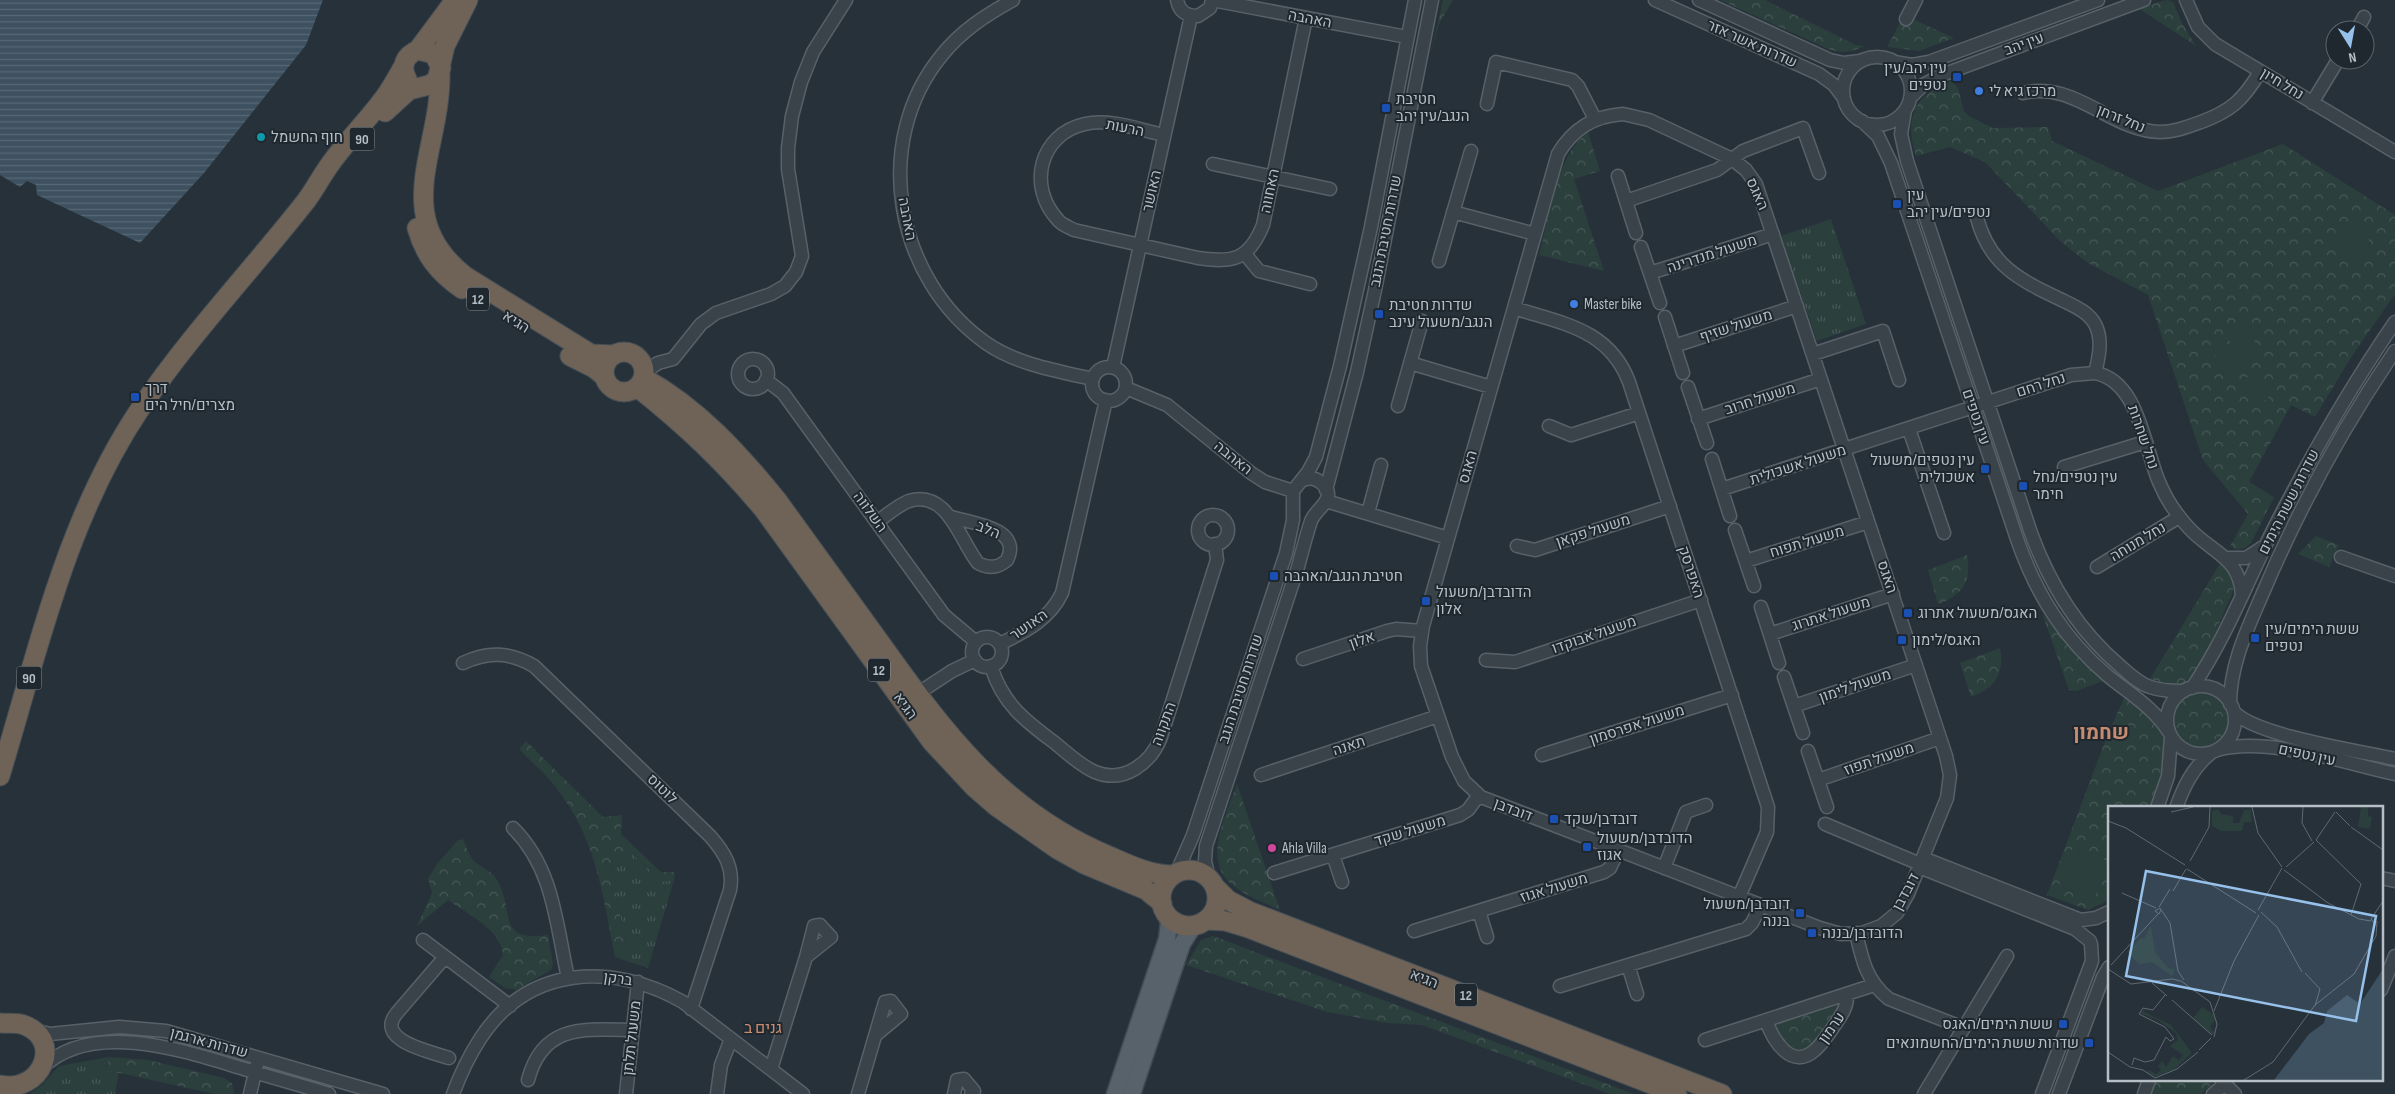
<svg xmlns="http://www.w3.org/2000/svg" width="2395" height="1094" font-family="'Sofia Sans Condensed',Heebo,sans-serif">
<defs>
<pattern id="grass-tufts" width="24" height="20" patternUnits="userSpaceOnUse" patternTransform="scale(1.25)"><rect width="24" height="20" fill="#2b3f3d"/><path d="M3 7l-1-3M5 7V3M7 7l1-3M15 17l-1-3M17 17v-4M19 17l1-3" fill="none" stroke="#485958"/></pattern>
<pattern id="park-crowns" width="20" height="18" patternUnits="userSpaceOnUse" patternTransform="scale(1.25)"><rect width="20" height="18" fill="#2b3f3d"/><path d="M2 6a3 3 0 1 1 6 0M12 15a3 3 0 1 1 6 0" fill="none" stroke="#485958"/></pattern>
<pattern id="water-rules" width="6" height="5" patternUnits="userSpaceOnUse" patternTransform="scale(1.25)"><rect width="6" height="5" fill="#3e5160"/><path d="M0 2.5h6" fill="none" stroke="#586875"/></pattern>
</defs>
<rect width="100%" height="100%" fill="#27313a"/>
<!-- grass -->
<path fill="url(#grass-tufts)" d="M1831,219L1866,324L1817,341L1781,236Z
M633,855L662,881L674,880L648,968L629,962L611,864L613,859Z
M109,1057L106,1070L119,1072L115,1094H30L42,1085L59,1066Z"/>
<!-- park -->
<path fill="url(#park-crowns)" d="M1443,0H1453L1439,24L1431,52Z
M1720,0H1765L1856,45L1865,46C1851,52 1842,54 1828,49Z
M2167,0L2173,2L2182,23L2196,46L2138,8Z
M1904,15L1954,38L1919,51L1887,47Z
M1952,81L1958,88L1964,111L1969,116L1993,128L2048,127L2052,141L2158,191L2283,144L2395,215V294L2352,356L2315,417L2291,405L2249,482L2274,497L2251,543L2245,548L2237,550L2230,546L2248,514L2203,460L2148,295L2088,263L2061,242L1985,162L1950,147L1916,156C1904,120 1914,93 1952,81Z
M1588,132L1600,171L1574,179L1604,271L1539,255C1549,219 1556,155 1588,132Z
M2316,536L2339,545L2329,567L2298,554Z
M1967,555C1972,581 1963,595 1938,604L1928,570Z
M2221,562C2230,571 2234,579 2233,592C2224,611 2200,676 2183,683C2171,688 2160,684 2148,682Z
M2042,613L2076,656L2103,681L2076,691L2069,690Z
M2000,648C2005,673 1995,689 1971,697L1960,663Z
M2173 720a28 28 0 1 1 56 0a28 28 0 1 1-56 0Z
M2125,696C2134,701 2141,708 2148,715C2178,745 2164,774 2150,808H2109V900L2088,910L2047,895L2109,731Z
M526,741L603,817L622,815L621,834L661,872H675L674,880L663,882L633,855L613,859L611,864L629,962L615,957C602,892 597,839 554,785C544,772 530,761 519,749Z
M1237,784L1280,910C1265,903 1248,897 1235,887C1200,863 1226,816 1237,784Z
M463,839C466,846 469,855 473,860C479,867 489,869 495,877C517,907 493,943 548,935L553,964L551,970L516,990L505,988L489,977L503,955C502,930 466,913 448,900L417,926L432,893L428,879L437,864L457,841Z
M1213,936L1634,1094H1610L1422,1025L1387,1023L1327,1012L1186,965L1201,940Z
M1839,1002V1010C1820,1036 1795,1078 1774,1024Z
M109,1057L148,1060L224,1078L232,1083L234,1094H215L106,1070Z
M2155,1080H2211L2212,1084L2201,1094H2153L2150,1093Z"/>
<!-- garden -->
<path fill="#2b3f3d" d="M2337 243a16 16 0 1 1 32 0a16 16 0 1 1-32 0Z
M2247,319L2260,357L2238,365L2225,326Z
M2228,344L2237,369L2222,374L2213,349Z
M2260,373L2269,399L2250,406L2242,379Z
M2073,848L2108,861L2094,899L2059,886Z"/>
<!-- water -->
<path fill="url(#water-rules)" d="M0,0H323L306,45L204,173L140,243L37,195L36,185L27,181L20,187L0,175Z"/>
<g fill="none" stroke-linecap="round" stroke-linejoin="round">
<!-- minor casing -->
<g stroke="#586168" stroke-width="15">
<path id="minor" d="M1013,0C986,15 961,31 942,55C870,142 895,279 986,343C1016,364 1057,371 1093,379
M1177,0C1179,11 1186,16 1198,16L1210,8L1212,0
M1212,0L1407,37
M1655,0L1819,74L1834,85L1843,97
M1699,0L1830,60L1844,63L1860,61
M2186,0L2198,27L2215,44L2395,152
M1906,19L1916,0
M2357,30L2364,17
M1843 91a34 34 0 1 1 68 0a34 34 0 1 1-68 0Z
M1894,62L1912,65L1929,62L2098,0
M2023,93C2074,80 2111,131 2160,132C2174,132 2187,127 2201,122C2231,111 2243,100 2260,72
M1910,98L1923,85L1942,75L2144,0
M2312,103L2338,60
M1487,104L1496,62L1572,80L1578,86L1595,119
M1905,110L1901,134L1907,161L2031,533C2050,585 2077,629 2119,665C2128,673 2138,683 2150,687C2161,691 2172,691 2184,691
M1623,114L1649,120L1732,159L1746,170L1756,184L1946,756L1950,775L1947,798L1908,894L1897,913L1881,926L1862,933L1841,934L1820,928L1481,797L1464,781L1452,757L1421,666L1420,646L1423,626L1558,154C1573,128 1594,116 1623,114Z
M1862,121L1878,136L1891,163L2018,542C2037,595 2064,639 2108,676C2130,694 2153,707 2169,732
M1164,135C1140,130 1110,118 1085,124C1039,134 1027,187 1058,220C1062,225 1069,227 1074,230L1198,258C1233,263 1249,260 1263,225L1306,18
M1213,164L1330,189
M1618,176L1636,233
M1626,201L1717,170L1743,151L1803,128L1819,173
M1453,212L1535,234
M1977,218C1990,267 2022,281 2064,301C2076,307 2088,312 2095,324C2103,339 2099,357 2095,373C2139,381 2144,447 2159,482C2166,499 2176,514 2188,527C2211,553 2240,556 2242,596
M1641,247L1660,303
M1245,254L1259,271L1310,284
M1439,261L1471,151
M1650,273L1773,234
M1514,308C1563,324 1609,329 1629,382L1768,807L1767,832L1739,897
M1665,317L1683,373
M1674,346L1797,306
M1813,354L1883,331L1899,380
M738 374a15 15 0 1 1 30 0a15 15 0 1 1-30 0Z
M1410,363L1491,387
M1092 384a17 17 0 1 1 34 0a17 17 0 1 1-34 0Z
M1113,367L1191,16
M645,372L658,363L673,359L701,324L716,313L771,294L785,286L796,272L802,256L788,169V148L792,116L801,82L813,52L846,0
M766,380L783,393L944,615L976,642
M1688,387L1707,443
M1126,388L1167,405L1251,473L1265,482L1293,491
M1398,406L1422,321
M1698,419L1821,379
M1549,426L1571,435L1639,413
M1909,429L1944,533
M1712,459L1730,516
M2064,467L2145,442
M1722,489L2071,375L2095,373
M1326,490L1357,372L1375,290L1432,0
M1326,501L1448,538
M1368,513L1381,465
M1198 530a15 15 0 1 1 30 0a15 15 0 1 1-30 0Z
M877,522C887,515 898,505 909,501C948,489 960,541 978,563C989,569 998,568 1007,560C1023,528 971,523 951,517
M1735,530L1754,586
M1517,546L1535,550L1670,506
M2341,557L2395,576
M2227,558H2246L2263,547
M1746,561L1868,522
M2097,567L2179,517
M1761,607L1779,663
M1770,634L1893,594
M972 652a15 15 0 1 1 30 0a15 15 0 1 1-30 0Z
M1000,644C1026,631 1049,620 1062,593L1106,400
M1303,659L1387,631L1396,629L1422,631
M1486,660L1515,662L1701,600
M463,663C488,651 510,652 534,666L710,836C725,853 734,868 730,890L691,1009
M991,666C1002,703 1025,721 1055,743C1067,753 1081,766 1095,772C1124,784 1151,763 1161,737L1217,560L1215,544
M1784,677L1803,733
M2167 720a34 34 0 1 1 68 0a34 34 0 1 1-68 0Z
M2192,688C2225,639 2246,585 2272,532C2309,459 2349,389 2395,322
M917,694L952,671L975,660
M2230,704C2230,665 2247,630 2262,595C2298,510 2343,427 2395,351
M1794,706L1916,665
M2234,712C2257,736 2359,751 2395,759
M2217,750C2267,736 2345,763 2395,774
M1808,751L1827,807
M1542,755L1732,695
M1261,775L1438,716
M1818,780L1940,738
M2157,808L2168,776L2171,737
M2176,808C2184,786 2193,767 2212,752
M1825,824L1920,864
M513,828C554,869 556,924 568,978
M1333,855L1342,882
M1923,858L2081,920L2096,918L2109,912
M1919,867L2075,929L2090,941
M1664,868L1686,812L1706,805
M1274,873L1460,815L1468,810L1479,795
M1176,874L1193,835L1286,553L1293,520V491L1308,472L1316,457L1340,366L1371,227L1415,0
M1209,878L1205,861L1206,846L1298,567C1302,552 1306,536 1311,521C1315,509 1341,497 1320,482C1314,477 1307,478 1301,481
M2381,878L2395,881
M1479,911L1487,937
M1414,931L1604,872L1610,868L1618,851
M1856,933C1862,960 1867,982 1889,999L1964,1028
M423,940L510,1006
M445,957L396,1014C375,1041 432,1052 449,1058
M1628,965L1637,994
M1560,986L1746,929L1752,923L1761,905
M2381,990L2395,956
M1766,1020C1773,1041 1792,1071 1815,1050C1822,1044 1827,1036 1832,1029C1840,1017 1848,1008 1847,994
M34,1030L50,1034L119,1027L166,1031L383,1094
M1705,1040L1874,985
M42,1068C91,1019 185,1051 241,1068C270,1077 300,1085 329,1094
M771,1069L806,957L814,926L820,925L831,937L806,957
M528,1080C543,1023 585,1029 633,1030
M2221,1080L2235,1094
M250,1094L257,1064
M453,1094C460,1075 469,1056 480,1039C528,965 612,962 683,1002L803,1094
M626,1094L638,982
M717,1094L721,1065L731,1039
M858,1094L885,1002L891,1001L901,1014L877,1034
M954,1094L957,1080L964,1079L974,1091L971,1094
M1924,1094L2007,956
M2042,1094L2092,961L2091,944
M2059,1094L2103,977L2109,967
M2144,1094L2149,1080
M2213,1094L2225,1084"/>
</g>
<!-- major casing -->
<g stroke="#434c53" stroke-width="19">
<path id="major" d="M1115,1094L1167,939L1169,923L1166,914
M1132,1094L1182,944L1194,925"/>
</g>
<!-- highway casing -->
<g stroke="#454e55" stroke-width="21">
<path id="highway" d="M418,50L455,0
M440,72C442,149 388,215 465,276L591,354L613,355
M407,79C400,66 405,55 418,50L434,54L441,68
M385,112L409,90L429,85L437,80L445,46L468,0
M417,228C425,256 439,273 462,289
M604 372a20 20 0 1 1 40 0a20 20 0 1 1-40 0Z
M570,356L594,368L605,377
M644,378C698,408 738,452 777,500C811,547 845,594 879,641C944,732 1002,811 1109,856C1130,865 1150,875 1173,875
M637,387C686,426 724,462 764,510L932,742L974,787L997,807L1057,849L1084,864L1146,890L1162,903
M0,776C38,651 66,519 140,409C190,335 251,271 306,201C315,189 322,175 331,163C346,142 365,123 381,102C390,91 396,79 403,67
M1161 898a28 28 0 1 1 56 0a28 28 0 1 1-56 0Z
M1215,887L1228,900L1249,911L1722,1094
M1206,920L1225,921L1248,928L1677,1094
M0,1023C8,1024 16,1022 24,1025C64,1040 42,1094 0,1085"/>
</g>
<!-- minor -->
<use href="#minor" stroke="#3a434a" stroke-width="12"/>
<!-- major -->
<use href="#major" stroke="#58626a" stroke-width="16"/>
<!-- highway -->
<use href="#highway" stroke="#6f6358" stroke-width="19"/>
</g>
<!-- markers -->
<g fill="#1a4fb4" stroke="#1f282f" stroke-width="2">
<rect x="1952" y="72" width="10" height="10" rx="2.5"/>
<rect x="1381" y="103" width="10" height="10" rx="2.5"/>
<rect x="1892" y="199" width="10" height="10" rx="2.5"/>
<rect x="1374" y="309" width="10" height="10" rx="2.5"/>
<rect x="130" y="392" width="10" height="10" rx="2.5"/>
<rect x="1980" y="464" width="10" height="10" rx="2.5"/>
<rect x="2018" y="481" width="10" height="10" rx="2.5"/>
<rect x="1269" y="571" width="10" height="10" rx="2.5"/>
<rect x="1421" y="596" width="10" height="10" rx="2.5"/>
<rect x="1903" y="608" width="10" height="10" rx="2.5"/>
<rect x="2250" y="633" width="10" height="10" rx="2.5"/>
<rect x="1897" y="635" width="10" height="10" rx="2.5"/>
<rect x="1549" y="814" width="10" height="10" rx="2.5"/>
<rect x="1582" y="842" width="10" height="10" rx="2.5"/>
<rect x="1795" y="908" width="10" height="10" rx="2.5"/>
<rect x="1807" y="928" width="10" height="10" rx="2.5"/>
<rect x="2058" y="1019" width="10" height="10" rx="2.5"/>
<rect x="2084" y="1038" width="10" height="10" rx="2.5"/>
</g>
<g fill="#3f7fe0" stroke="#1f282f" stroke-width="2">
<circle cx="1979" cy="91" r="5"/>
<circle cx="1574" cy="304" r="5"/>
</g>
<circle fill="#0f9aa8" stroke="#1f282f" stroke-width="2" cx="261" cy="137" r="5"/>
<circle fill="#d1479c" stroke="#1f282f" stroke-width="2" cx="1272" cy="848" r="5"/>
<g text-anchor="middle" dominant-baseline="central" stroke-width="4" stroke-linejoin="round" paint-order="stroke">
<!-- shield labels -->
<g fill="#1f282f" stroke="#899199" stroke-width="1">
<rect x="349.5" y="127.5" width="25" height="23" rx="4"/>
<rect x="467" y="287.5" width="22" height="23" rx="4"/>
<rect x="868" y="658.5" width="22" height="23" rx="4"/>
<rect x="16.5" y="666.5" width="25" height="23" rx="4"/>
<rect x="1455" y="983.5" width="22" height="23" rx="4"/>
</g>
<g font-size="14" font-weight="bold" fill="#b6bec6">
<text x="362" y="139">90</text>
<text x="478" y="299">12</text>
<text x="879" y="670">12</text>
<text x="29" y="678">90</text>
<text x="1466" y="995">12</text>
</g>
<!-- street labels -->
<g font-size="15" fill="#b6bec6" stroke="#1f282f">
<text transform="translate(1310 19) rotate(11)">האהבה</text>
<text transform="translate(1752 44) rotate(24)">שדרות אשר אזר</text>
<text transform="translate(2024 44) rotate(-20)">עין יהב</text>
<text transform="translate(2282 84) rotate(31)">נחל חיון</text>
<text transform="translate(2121 119) rotate(22)">נחל זרחן</text>
<text transform="translate(1125 128) rotate(11)">הרעות</text>
<text transform="translate(1152 191) rotate(-77)">האושר</text>
<text transform="translate(1270 191) rotate(-78)">האחווה</text>
<text transform="translate(1757 194) rotate(66)">האגס</text>
<text transform="translate(907 219) rotate(79)">האהבה</text>
<text transform="translate(1386 231) rotate(-79)">שדרות חטיבת הנגב</text>
<text transform="translate(1712 254) rotate(-18)">משעול מנדרינה</text>
<text transform="translate(516 322) rotate(32)">הגיא</text>
<text transform="translate(1736 326) rotate(-18)">משעול שזיף</text>
<text transform="translate(2041 385) rotate(-18)">נחל רחם</text>
<text transform="translate(1760 399) rotate(-18)">משעול חרוב</text>
<text transform="translate(1976 417) rotate(71)">עין נטפים</text>
<text transform="translate(2143 437) rotate(71)">נחל שחרות</text>
<text transform="translate(1233 458) rotate(39)">האהבה</text>
<text transform="translate(1798 465) rotate(-18)">משעול אשכולית</text>
<text transform="translate(1468 467) rotate(-74)">האגס</text>
<text transform="translate(2289 502) rotate(-63)">שדרות ששת הימים</text>
<text transform="translate(870 512) rotate(54)">השלווה</text>
<text transform="translate(988 530) rotate(22)">הלב</text>
<text transform="translate(1593 531) rotate(-18)">משעול פקאן</text>
<text transform="translate(1807 542) rotate(-17)">משעול תפוח</text>
<text transform="translate(2138 542) rotate(-31)">נחל מנוחה</text>
<text transform="translate(1691 572) rotate(72)">האפרסק</text>
<text transform="translate(1887 577) rotate(71)">האגס</text>
<text transform="translate(1831 614) rotate(-18)">משעול אתרוג</text>
<text transform="translate(1029 625) rotate(-35)">האושר</text>
<text transform="translate(1594 635) rotate(-19)">משעול אבוקדו</text>
<text transform="translate(1362 640) rotate(-19)">אלון</text>
<text transform="translate(1855 686) rotate(-19)">משעול לימון</text>
<text transform="translate(1241 689) rotate(-72)">שדרות חטיבת הנגב</text>
<text transform="translate(905 706) rotate(54)">הגיא</text>
<text transform="translate(1164 724) rotate(-70)">התקווה</text>
<text transform="translate(1637 725) rotate(-18)">משעול אפרסמון</text>
<text transform="translate(1349 746) rotate(-18)">תאנה</text>
<text transform="translate(2307 755) rotate(12)">עין נטפים</text>
<text transform="translate(1879 759) rotate(-19)">משעול תפוז</text>
<text transform="translate(662 789) rotate(44)">לוטוס</text>
<text transform="translate(1513 810) rotate(21)">דובדבן</text>
<text transform="translate(1410 831) rotate(-17)">משעול שקד</text>
<text transform="translate(1554 888) rotate(-17)">משעול אגוז</text>
<text transform="translate(1906 892) rotate(-62)">דובדבן</text>
<text transform="translate(618 979) rotate(8)">ברקן</text>
<text transform="translate(1424 979) rotate(21)">הגיא</text>
<text transform="translate(1832 1028) rotate(-55)">ערמון</text>
<text transform="translate(632 1038) rotate(-84)">משעול תלתן</text>
<text transform="translate(209 1043) rotate(15)">שדרות ארגמן</text>
</g>
<!-- poi labels -->
<g font-size="15" fill="#b6bec6" stroke="#1f282f" text-anchor="start">
<text x="1947" y="68" text-anchor="end">עין יהב/עין<tspan x="1947" dy="17">נטפים</tspan></text>
<text x="1989" y="91">מרכז גיא לי</text>
<text x="1396" y="99">חטיבת<tspan x="1396" dy="17">הנגב/עין יהב</tspan></text>
<text x="271" y="137">חוף החשמל</text>
<text x="1907" y="195">עין<tspan x="1907" dy="17">נטפים/עין יהב</tspan></text>
<text x="1584" y="304">Master bike</text>
<text x="1389" y="305">שדרות חטיבת<tspan x="1389" dy="17">הנגב/משעול עינב</tspan></text>
<text x="145" y="388">דרך<tspan x="145" dy="17">מצרים/חיל הים</tspan></text>
<text x="1975" y="460" text-anchor="end">עין נטפים/משעול<tspan x="1975" dy="17">אשכולית</tspan></text>
<text x="2033" y="477">עין נטפים/נחל<tspan x="2033" dy="17">חימר</tspan></text>
<text x="1284" y="576">חטיבת הנגב/האהבה</text>
<text x="1436" y="592">הדובדבן/משעול<tspan x="1436" dy="17">אלון</tspan></text>
<text x="1918" y="613">האגס/משעול אתרוג</text>
<text x="2265" y="629">ששת הימים/עין<tspan x="2265" dy="17">נטפים</tspan></text>
<text x="1912" y="640">האגס/לימון</text>
<text x="1564" y="819">דובדבן/שקד</text>
<text x="1597" y="838">הדובדבן/משעול<tspan x="1597" dy="17">אגוז</tspan></text>
<text x="1282" y="848">Ahla Villa</text>
<text x="1790" y="904" text-anchor="end">דובדבן/משעול<tspan x="1790" dy="17">בננה</tspan></text>
<text x="1822" y="933">הדובדבן/בננה</text>
<text x="2053" y="1024" text-anchor="end">ששת הימים/האגס</text>
<text x="2079" y="1043" text-anchor="end">שדרות ששת הימים/החשמונאים</text>
</g>
<!-- neighbourhood labels -->
<g font-size="16" fill="#c78b70" stroke="#1f282f">
<text x="763" y="1028">גנים ב</text>
</g>
<!-- district labels -->
<g font-size="20" font-weight="bold" fill="#c78b70" stroke="#1f282f">
<text x="2101" y="733">שחמון</text>
</g>
</g>
<!-- overview -->
<g transform="translate(2108 806)">
<rect width="275" height="275" fill="#27313a"/>
<path d="M110,3L113,8L125,10V17H131L136,4H143L144,16H136L134,25H113L104,20V5ZM94,201L106,209L107,214L102,221L107,226L104,229L85,212Z" fill="#2b3f3d"/>
<path d="M43,120L47,146L60,162L67,164L64,170L44,156L31,158L19,146L33,132L36,133ZM37,203L36,206L63,219L84,247L87,244L67,263L46,271L39,266L41,264L48,268L53,264L50,260L54,255L58,261L65,250L71,254L75,249L62,240L70,234L68,227L48,213L31,207Z" fill="#2b3f3d"/>
<path d="M253,1H260V10L264,11L262,23L250,21Z" fill="#2b3f3d"/>
<path d="M275,163V274H166L201,228L216,217L219,205L239,189L252,198Z" fill="#3e5160"/>
<path fill="none" stroke="#606972" stroke-width="1" d="M144,1L150,27L174,61M195,1L194,17L204,35M63,6L85,1M228,6L242,20M0,15L18,22L77,59M243,21L275,44M208,34L253,78M208,34L227,6M82,55L101,21L102,1M178,61L206,36M79,63L148,107M176,64L220,97L251,113L263,115M65,85L78,63M14,87L48,102M51,101L62,83M53,104L51,108L47,105L52,102L62,117L70,165L76,174M150,104L174,62M153,106L169,121L194,166M243,109L253,78M269,120L263,113L275,95M3,159L50,108M0,163L23,178L64,173L73,175L102,196L109,218L106,231M197,167L212,183L207,200M44,177L59,190M64,194L104,229M106,205L126,155L151,109M91,244L103,232M0,246L22,261L35,264L47,272L69,263L90,246M24,259L26,252L37,256L46,254L58,231L62,235L66,233L57,221L31,208L35,202L45,204L57,189M136,274L165,256L207,199L246,168L268,130L269,115"/>
<path fill="#96c1ea" fill-opacity="0.15" stroke="#96c1ea" stroke-width="2.5" d="M38,65L268,110L248,215L18,170Z"/>
<rect width="275" height="275" fill="none" stroke="#b6bec6" stroke-width="2.5"/>
</g>
<!-- north arrow -->
<g transform="translate(2350 45) rotate(169)"><circle r="24" fill="#1f282f" stroke="#5b646b"/>
<path d="M0-4L9 19L0 12L-9 19Z" fill="#96c1ea"/>
<text y="-8" font-size="14" font-weight="bold" text-anchor="middle" fill="#b6bec6">N</text>
</g>
</svg>
